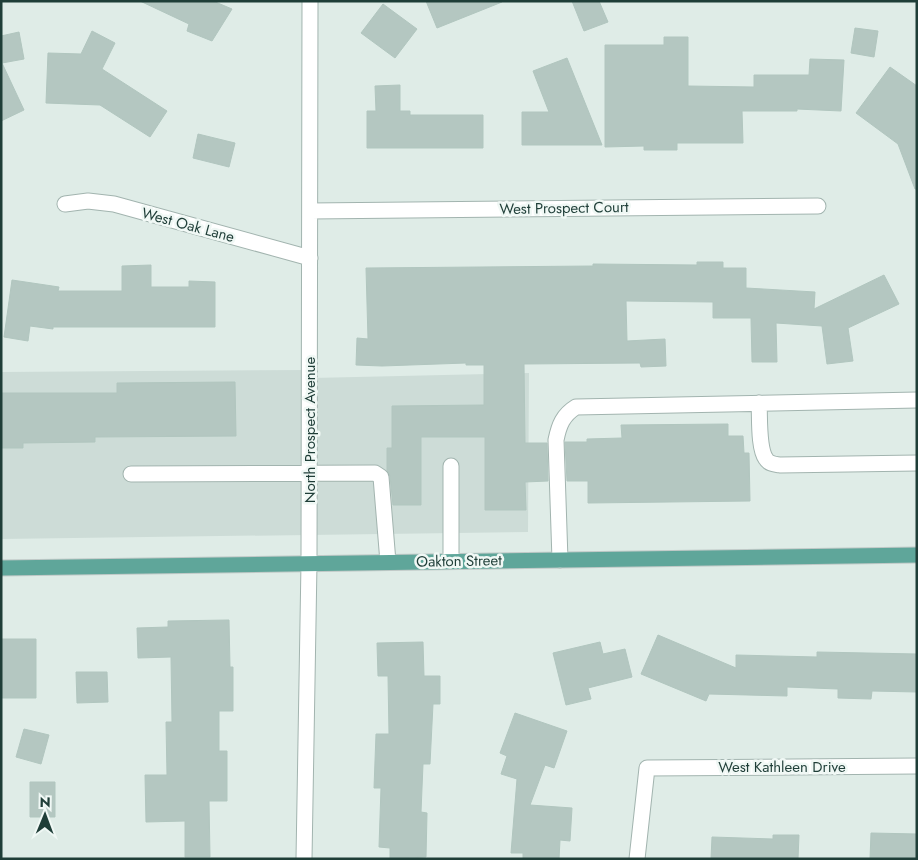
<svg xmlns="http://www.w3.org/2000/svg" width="918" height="860" font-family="Jost,sans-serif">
<rect width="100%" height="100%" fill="#dfece7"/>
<!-- built -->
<path fill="#cddcd7" d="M311,370L312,378L529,373L528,532L1,539V372Z"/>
<!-- building -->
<path fill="#b4c7c1" stroke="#b1c6bf" d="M140,1H213L232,9L212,41L187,31L189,24Z
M426,1H502V2L437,28Z
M572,1H599L608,22L584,31Z
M383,4L417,29L395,58L361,33Z
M855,28L878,31L874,57L851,53Z
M92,31L115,43L102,69L167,111L150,137L100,105L46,103L48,53L81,54Z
M19,32L24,59L2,63L24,110L1,121V36Z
M664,37H688V86L754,87V75H809L810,59L844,60L841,111L797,109V111H742L743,143H677V150H644V146L605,147V45H664Z
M567,58L602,145H522V112H549L533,71Z
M890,67L917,86V189H915L898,144L856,113Z
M400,85V111H410V115H483V148H367V111H376L375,86Z
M198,134L235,143L229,167L193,158Z
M697,262H723V268H746V288L815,292L814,309L884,275L899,304L848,328L853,361L827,364L822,326L776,323L777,362H752L751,318H713V302L626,301L627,341L665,339L666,366L641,367L640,363L524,364L525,443H547L548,481L525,482L526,510H485V437H421V505H393L390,476L387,470V448H392V406L484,405V365H466V363L382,366L356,365L357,338L368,339L366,268L593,266V264L697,265Z
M151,265V287H189V281L215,282V327H53V329L30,326L28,341L4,337L12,280L59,287L58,291H122V266Z
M235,382L236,436L95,437V442L23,443V448H1V393H117V383Z
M728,424V436H743L744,453H749L750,501L588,503V481H567L565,442H587V439L622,438L621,425Z
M229,620L230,667H233V711H219V751H227V801H209L210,857H185V821L146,822L145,775H167L166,722H172L171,657L138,658L137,628L168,627V621Z
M658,635L736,668V655L817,657V652L917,654V692L872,691L871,699L838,698V689L787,687V696L709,694L706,701L641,674Z
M1,639H36V698H1Z
M423,642L424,676H440V704H433L430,764H423L421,812L427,813L426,857L390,859V848L379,847L381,788H374L376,734H389L388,676H378L377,643Z
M600,642L603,654L625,649L632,677L588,688L591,699L566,705L553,653Z
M76,672H107L108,702L77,703Z
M515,713L567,731L554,768L545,765L530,805L572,808L570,841L560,840L559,859H523V853H511L517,779L501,774L507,756L500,753Z
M24,729L49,735L41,764L16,757Z
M30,782H55V817H30Z
M871,833L917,834V859H870Z
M773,835H799L798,859H711L712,837L773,839Z"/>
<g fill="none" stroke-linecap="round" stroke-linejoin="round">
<!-- minor casing -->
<g stroke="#a2b4af" stroke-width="17">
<path id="minor" d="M65,204L88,201L114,204L310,258
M310,211L818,206
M759,403C760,417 758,448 766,459C769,464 775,464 780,465L917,463
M131,474L375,473L381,477L388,562
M560,560L556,440C559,425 563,415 576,407L917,400
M451,561V466
M304,859L309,563L310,1
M637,859L647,768L917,766"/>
</g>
<!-- major casing -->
<g stroke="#c0c9c7" stroke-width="17">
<path id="major" d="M1,568L917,555"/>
</g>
<!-- minor -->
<use href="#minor" stroke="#fff" stroke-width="15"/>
<!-- major -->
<use href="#major" stroke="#5fa69a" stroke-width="15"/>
</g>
<g text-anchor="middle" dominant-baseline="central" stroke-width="5" stroke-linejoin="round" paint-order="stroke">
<!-- street labels -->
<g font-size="15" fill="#1f3e38" stroke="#f0f8f5">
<text transform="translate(564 208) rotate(-1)">West Prospect Court</text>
<text transform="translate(188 225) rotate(15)">West Oak Lane</text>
<text transform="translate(310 430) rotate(-90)">North Prospect Avenue</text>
<text transform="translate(459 561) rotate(-1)">Oakton Street</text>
<text x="782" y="767">West Kathleen Drive</text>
</g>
</g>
<!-- border -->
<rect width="918" height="860" fill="none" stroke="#1f3e38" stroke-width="5"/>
<!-- north arrow -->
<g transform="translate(45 815) rotate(1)" stroke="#f0f8f5" stroke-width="4" paint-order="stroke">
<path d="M0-4L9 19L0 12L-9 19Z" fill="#1f3e38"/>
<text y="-8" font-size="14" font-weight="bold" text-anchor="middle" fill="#1f3e38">N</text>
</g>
</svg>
